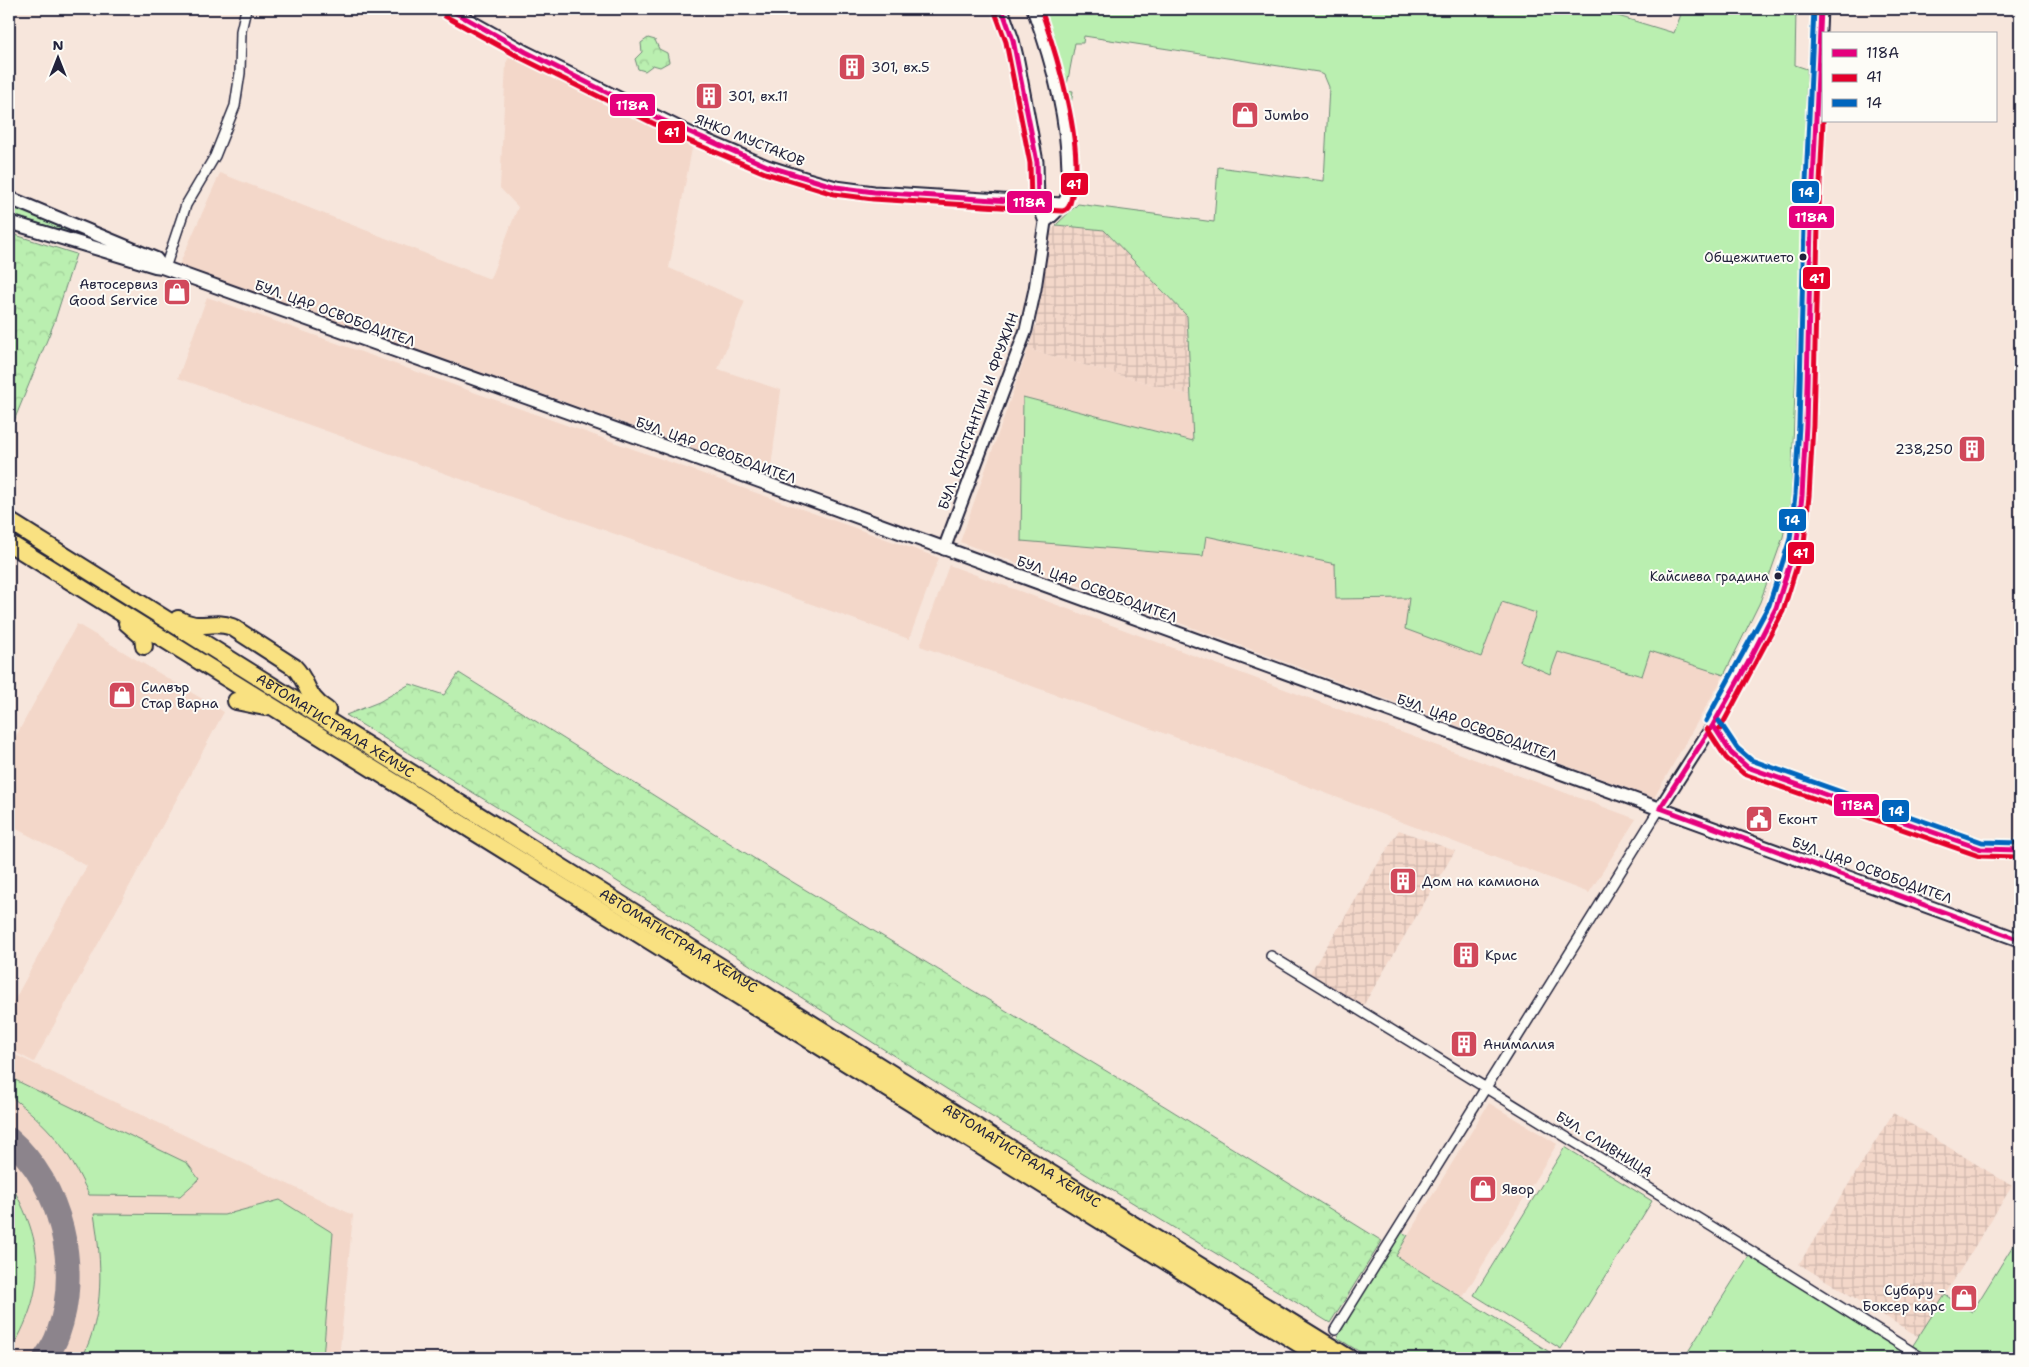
<svg xmlns="http://www.w3.org/2000/svg" width="2029" height="1367" font-family="'Shantell Sans',sans-serif">
<defs>
<pattern id="industrial-grid" width="8" height="8" patternUnits="userSpaceOnUse" patternTransform="scale(1.25)"><rect width="8" height="8" fill="#f3d7c9"/><path d="M0 4h8M4 0v8" fill="none" stroke="#d0b8ae"/></pattern>
<pattern id="forest-crowns" width="20" height="18" patternUnits="userSpaceOnUse" patternTransform="scale(1.25)"><rect width="20" height="18" fill="#baefb0"/><path d="M2 6a3 3 0 1 1 6 0M12 15a3 3 0 1 1 6 0" fill="none" stroke="#a0cd98"/></pattern>
</defs>
<rect width="100%" height="100%" fill="#f7e6dc"/>
<filter id="ink" filterUnits="userSpaceOnUse"><feTurbulence type="fractalNoise" baseFrequency=".02" numOctaves="2"/><feDisplacementMap in="SourceGraphic" scale="10" xChannelSelector="R" yChannelSelector="G"/><feConvolveMatrix kernelMatrix="1 2 1 2 8 2 1 2 1" color-interpolation-filters="sRGB"/></filter>
<g filter="url(#ink)">
<!-- built -->
<path fill="#f3d7c9" d="M518,40L696,128L669,268L745,301L718,369L781,390L770,475L179,265L220,173L490,279L518,207L500,188L506,63Z
M207,297L939,558L909,639L178,378Z
M1028,349L1190,395L1194,441L1023,397L1203,556L1205,536L1335,564L1336,599L1409,598L1481,657L1502,602L1536,613L1551,673L1557,652L1642,676L1650,650L1724,675L1654,798L960,542Z
M949,565L1636,819L1589,893L1233,758L920,646Z
M77,624L224,712L34,1062L9,1049V1010L87,866L9,825V749Z
M9,1052L353,1215L339,1358H9Z
M1489,1103L1557,1144L1463,1297L1395,1256Z"/>
<!-- industrial -->
<path fill="url(#industrial-grid)" d="M1056,225L1104,230L1187,316L1190,395L1028,349L1036,325L1046,238Z
M1399,830L1455,851L1363,1006L1310,973Z
M1893,1113L2012,1186L1919,1337L1799,1264Z"/>
<!-- grass -->
<path fill="#baefb0" stroke="#6e8876" d="M1042,9H1609L1608,13L1674,33L1683,9H1796L1795,65L1807,69L1791,498L1783,537L1760,602L1724,675L1650,651L1642,676L1558,652L1550,674L1520,661L1536,613L1502,602L1481,657L1405,629L1409,598L1336,599L1335,564L1206,536L1203,556L1021,541L1023,397L1193,441L1187,316L1104,230L1056,225L1078,204L1214,222L1218,167L1324,181L1329,87L1324,75L1318,72L1084,36L1083,43H1075L1066,90L1073,91L1070,112L1054,41Z
M9,204L113,247L9,214Z
M9,1077L187,1163L199,1179L180,1196L89,1195C67,1147 50,1127 9,1095Z
M1565,1147L1652,1201L1561,1349L1474,1295Z
M9,1181C46,1245 47,1290 9,1354Z
M280,1200L333,1233L323,1358H82C105,1313 102,1262 94,1214L224,1215Z
M2020,1234V1358H1684L1750,1254L1910,1350L1945,1295L1972,1312Z"/>
<!-- forest -->
<path fill="url(#forest-crowns)" stroke="#6e8876" d="M648,38L655,40L659,49L667,53L669,62L660,67L653,65L645,71L638,69L635,59L642,52L641,43Z
M9,233L76,254L54,323L9,433Z
M459,673L771,869L1166,1107L1382,1241L1330,1323L961,1098L580,858L346,715L379,702L410,684L444,695Z
M1400,1232L1408,1235L1396,1256L1559,1358H1370L1337,1338Z"/>
<g fill="none" stroke-linecap="round" stroke-linejoin="round">
<!-- taxiway -->
<path stroke="#8c848c" stroke-width="24" d="M9,1139C62,1185 81,1269 58,1334C55,1343 50,1351 45,1358"/>
<!-- minor casing -->
<g stroke="#22223b" stroke-width="12">
<path id="minor" d="M165,268L186,205L215,156L235,106L240,73L241,31L246,9
M1713,725C1723,742 1730,756 1747,767L1952,840L1981,849L2020,850
M1271,956L1711,1226L1922,1358
M1335,1330L1660,808"/>
</g>
<!-- tertiary casing -->
<g stroke="#22223b" stroke-width="15">
<path id="tertiary" d="M449,9L526,52L692,134L767,166L808,179L836,187L874,192L1062,204
M1033,9C1051,58 1067,117 1068,170C1068,177 1069,186 1068,193C1065,205 1054,215 1045,222
M944,549L1026,330L1035,289L1045,222L1038,203L1037,162L1018,61L1013,40L1002,9
M1660,808L1713,725L1748,663L1776,608L1797,541L1802,496L1806,425L1811,226L1821,9"/>
</g>
<!-- secondary casing -->
<g stroke="#22223b" stroke-width="16">
<path id="secondary" d="M9,198L156,259L159,263
M9,222L155,266L162,267L710,463L2020,940"/>
</g>
<!-- motorway casing -->
<g stroke="#22223b" stroke-width="20">
<g id="motorway">
<path id="s1" d="M9,521L1093,1200L1349,1358"/>
<path d="M9,543L1322,1358"/>
<path d="M178,619C200,632 211,619 232,627L294,667C309,682 305,697 327,710"/>
<path d="M127,623L143,637L144,646"/>
<path d="M236,701L265,707"/>
</g>
</g>
<!-- minor -->
<use href="#minor" stroke="#fdfcf7" stroke-width="9"/>
<!-- tertiary -->
<use href="#tertiary" stroke="#fdfcf7" stroke-width="11"/>
<!-- secondary -->
<use href="#secondary" stroke="#fdfcf7" stroke-width="12"/>
<!-- motorway -->
<use href="#motorway" stroke="#f9e181" stroke-width="16"/>
<!-- bus-1 casing -->
<g stroke="#fdfcf7" stroke-width="9">
<path id="bus-1" d="M449,9L526,52L660,119L767,166L836,187L874,192L1038,203L1037,162L1013,40L1002,9
M1713,725L1731,753L1747,767L1981,849L2020,850
M1660,808L1713,725L1748,663L1776,608L1797,541L1802,496L1806,425L1811,226L1821,9
M1660,808L2020,940"/>
</g>
<!-- bus-2 casing -->
<g stroke="#fdfcf7" stroke-width="9">
<path id="bus-2" d="M995,12L1006,42L1030,163L1031,203
M445,16L523,59L689,141L765,173L834,194L873,199L1063,211C1070,209 1070,203 1072,196C1087,152 1056,53 1041,9
M1707,729L1726,758L1744,774L1979,856L2020,857
M1720,729L1783,611L1804,543L1809,496L1813,425L1818,226L1823,121"/>
</g>
<!-- bus-3 casing -->
<g stroke="#fdfcf7" stroke-width="9">
<path id="bus-3" d="M1706,721L1769,605L1790,539L1795,495L1799,425L1804,226L1814,9
M1719,721L1737,748L1751,760L1982,842L2020,843"/>
</g>
<!-- bus-1 -->
<use href="#bus-1" stroke="#e5007d" stroke-width="5"/>
<!-- bus-2 -->
<use href="#bus-2" stroke="#e4002b" stroke-width="5"/>
<!-- bus-3 -->
<use href="#bus-3" stroke="#0065bd" stroke-width="5"/>
</g>
</g>
<!-- icons -->
<defs>
<g id="building-square" transform="scale(1.4375)"><rect x="-9" y="-9" width="18" height="18" rx="4" fill="#d1495b" stroke="#fdfcf7"/><path d="M-4-6H4V6H1V3H-1V6H-4ZM-2.5-4.3h1.7v1.8h-1.7ZM.8-4.3h1.7v1.8H.8ZM-2.5-1h1.7V.8h-1.7ZM.8-1h1.7V.8H.8Z" fill="#fff"/></g>
<g id="shop-square" transform="scale(1.4375)"><rect x="-9" y="-9" width="18" height="18" rx="4" fill="#d1495b" stroke="#fdfcf7"/><path d="M-5-2.5h2.3a2.7 3.5 0 0 1 5.4 0H5L5.5 6h-11ZM-1.5-2.5h3a1.5 2.3 0 0 0-3 0Z" fill="#fff"/></g>
<g id="civic-square" transform="scale(1.4375)"><rect x="-9" y="-9" width="18" height="18" rx="4" fill="#d1495b" stroke="#fdfcf7"/><path d="M-.6-6.5H3V-4.5H.6V-3L4-1V1h2V6H-6V1h2V-1L-.6-3ZM-1.2 2.5V6h2.4V2.5Z" fill="#fff"/></g>
</defs>
<g fill-rule="evenodd">
<use href="#building-square" x="852" y="67"/>
<use href="#building-square" x="709" y="96"/>
<use href="#shop-square" x="1245" y="115"/>
<use href="#shop-square" x="177" y="292"/>
<use href="#building-square" x="1972" y="449"/>
<use href="#shop-square" x="122" y="695"/>
<use href="#civic-square" x="1759" y="819"/>
<use href="#building-square" x="1403" y="881"/>
<use href="#building-square" x="1466" y="955"/>
<use href="#building-square" x="1464" y="1044"/>
<use href="#shop-square" x="1483" y="1189"/>
<use href="#shop-square" x="1964" y="1298"/>
</g>
<!-- markers -->
<g fill="#22223b" stroke="#fdfcf7" stroke-width="2">
<circle cx="1803" cy="257" r="4.5"/>
<circle cx="1778" cy="576" r="4.5"/>
</g>
<g text-anchor="middle" dominant-baseline="central" stroke-width="4" stroke-linejoin="round" paint-order="stroke">
<!-- bus labels -->
<g font-size="13" fill="#22223b" stroke="#fdfcf7" text-anchor="end">
<text x="1794" y="257">Общежитието</text>
<text x="1769" y="576">Кайсиева градина</text>
</g>
<!-- poi labels -->
<g font-size="14" fill="#22223b" stroke="#fdfcf7" text-anchor="start">
<text x="871" y="67">301, вх.5</text>
<text x="728" y="96">301, вх.11</text>
<text x="1264" y="115">Jumbo</text>
<text x="158" y="284" text-anchor="end">Автосервиз<tspan x="158" dy="16">Good Service</tspan></text>
<text x="1953" y="449" text-anchor="end">238,250</text>
<text x="141" y="687">Силвър<tspan x="141" dy="16">Стар Варна</tspan></text>
<text x="1778" y="819">Еконт</text>
<text x="1422" y="881">Дом на камиона</text>
<text x="1485" y="955">Крис</text>
<text x="1483" y="1044">Анималия</text>
<text x="1502" y="1189">Явор</text>
<text x="1945" y="1290" text-anchor="end">Субару -<tspan x="1945" dy="16">Боксер карс</tspan></text>
</g>
<!-- street labels -->
<g font-size="14" fill="#22223b" stroke="#fdfcf7">
<text transform="translate(750 140) rotate(22)">ЯНКО МУСТАКОВ</text>
<text transform="translate(335 313) rotate(20)">БУЛ. ЦАР ОСВОБОДИТЕЛ</text>
<text transform="translate(978 411) rotate(-70)">БУЛ. КОНСТАНТИН И ФРУЖИН</text>
<text transform="translate(716 450) rotate(20)">БУЛ. ЦАР ОСВОБОДИТЕЛ</text>
<text transform="translate(1097 589) rotate(20)">БУЛ. ЦАР ОСВОБОДИТЕЛ</text>
<text stroke="none"><textPath href="#s1" startOffset="385">АВТОМАГИСТРАЛА ХЕМУС</textPath></text>
<text transform="translate(1477 727) rotate(20)">БУЛ. ЦАР ОСВОБОДИТЕЛ</text>
<text transform="translate(1872 870) rotate(20)">БУЛ. ЦАР ОСВОБОДИТЕЛ</text>
<text stroke="none"><textPath href="#s1" startOffset="790">АВТОМАГИСТРАЛА ХЕМУС</textPath></text>
<text transform="translate(1604 1144) rotate(32)">БУЛ. СЛИВНИЦА</text>
<text stroke="none"><textPath href="#s1" startOffset="1195">АВТОМАГИСТРАЛА ХЕМУС</textPath></text>
</g>
</g>
<g stroke="#fdfcf7" stroke-width="2">
<rect x="609" y="93" width="47" height="24" rx="5" fill="#e5007d"/>
<rect x="657" y="120" width="29" height="24" rx="5" fill="#e4002b"/>
<rect x="1060" y="172" width="29" height="24" rx="5" fill="#e4002b"/>
<rect x="1791" y="180" width="29" height="24" rx="5" fill="#0065bd"/>
<rect x="1006" y="190" width="47" height="24" rx="5" fill="#e5007d"/>
<rect x="1788" y="205" width="47" height="24" rx="5" fill="#e5007d"/>
<rect x="1802" y="266" width="29" height="24" rx="5" fill="#e4002b"/>
<rect x="1778" y="508" width="29" height="24" rx="5" fill="#0065bd"/>
<rect x="1787" y="541" width="28" height="24" rx="5" fill="#e4002b"/>
<rect x="1833" y="793" width="47" height="24" rx="5" fill="#e5007d"/>
<rect x="1881" y="799" width="29" height="24" rx="5" fill="#0065bd"/>
</g>
<g font-size="14" text-anchor="middle" font-weight="bold" fill="#fff">
<text x="632" y="110">118А</text>
<text x="672" y="137">41</text>
<text x="1074" y="189">41</text>
<text x="1806" y="197">14</text>
<text x="1029" y="207">118А</text>
<text x="1811" y="222">118А</text>
<text x="1817" y="283">41</text>
<text x="1792" y="525">14</text>
<text x="1801" y="558">41</text>
<text x="1857" y="810">118А</text>
<text x="1896" y="816">14</text>
</g>
<!-- margin -->
<rect width="2029" height="1367" fill="none" stroke="#fdfcf7" stroke-width="30"/>
<rect x="15" y="15" width="1999" height="1337" fill="none" stroke="#22223b" stroke-width="2" filter="url(#ink)"/>
<!-- legend -->
<rect x="1822" y="32" width="175" height="90" fill="#fdfcf7" stroke="#a5a5ac"/>
<rect x="1832" y="49" width="25" height="8" fill="#e5007d" stroke="#a5a5ac"/>
<text x="1866" y="58" font-size="15" fill="#22223b">118А</text>
<rect x="1832" y="74" width="25" height="8" fill="#e4002b" stroke="#a5a5ac"/>
<text x="1866" y="82" font-size="15" fill="#22223b">41</text>
<rect x="1832" y="99" width="25" height="8" fill="#0065bd" stroke="#a5a5ac"/>
<text x="1866" y="108" font-size="15" fill="#22223b">14</text>
<!-- north arrow -->
<g transform="translate(58 58)" stroke="#fdfcf7" stroke-width="4" paint-order="stroke">
<path d="M0-4L9 19L0 12L-9 19Z" fill="#22223b"/>
<text y="-8" font-size="14" font-weight="bold" text-anchor="middle" fill="#22223b">N</text>
</g>
</svg>
